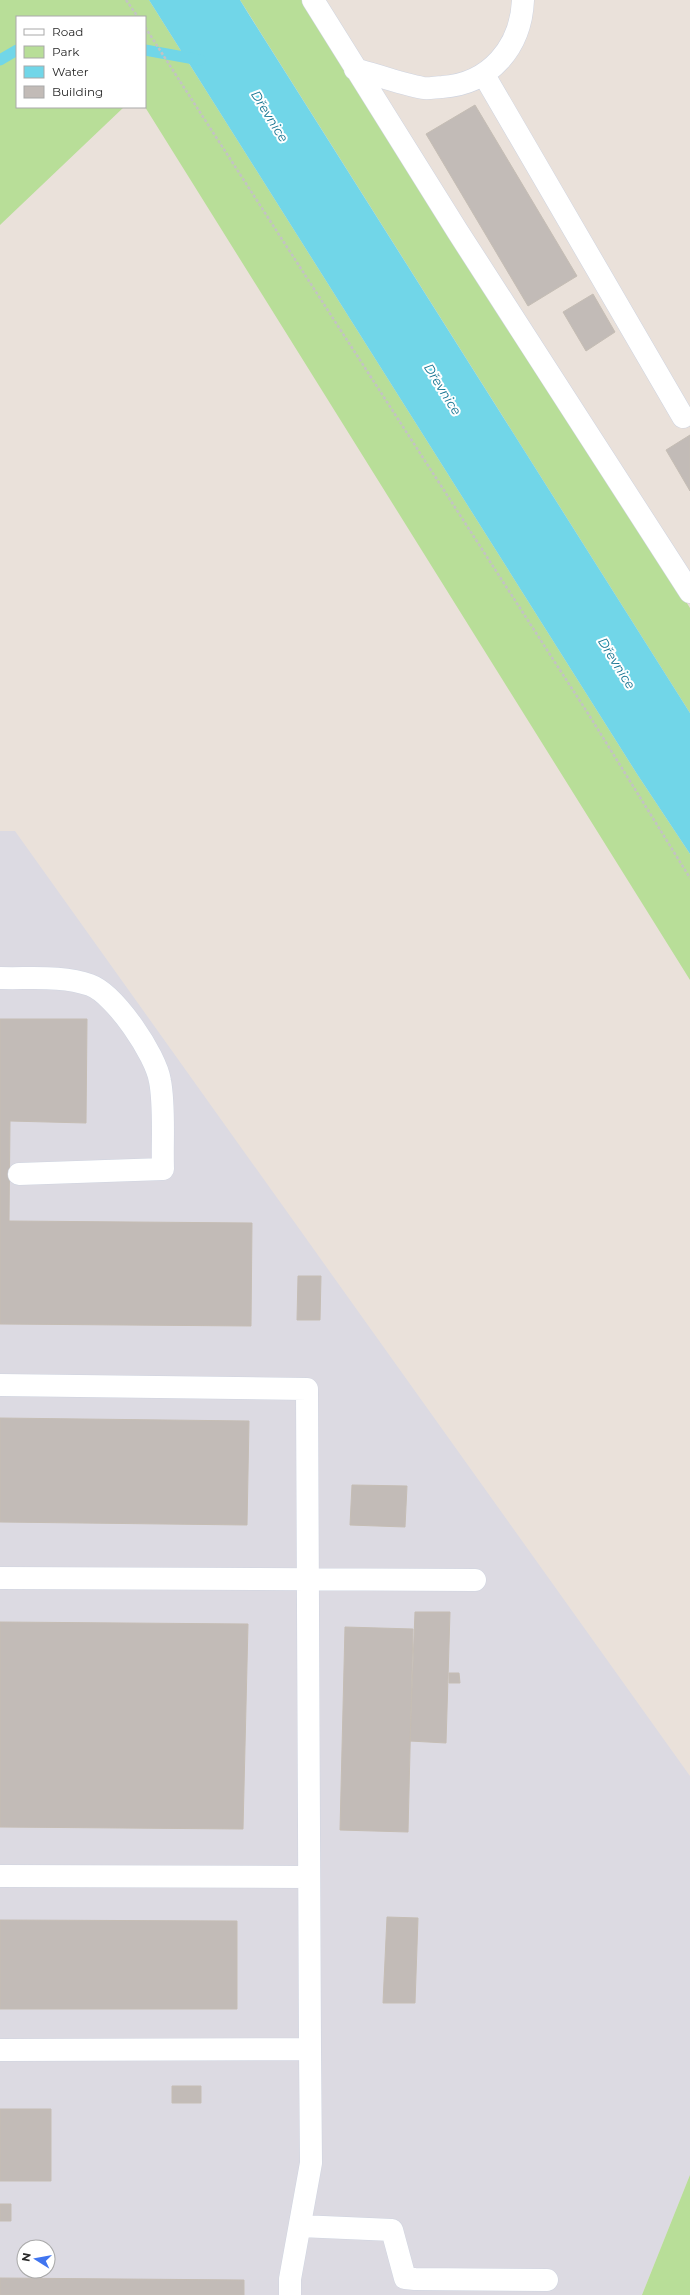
<svg xmlns="http://www.w3.org/2000/svg" width="690" height="2295" font-family="Montserrat,sans-serif">
<rect width="100%" height="100%" fill="#eae1da"/>
<!-- industrial -->
<path fill="#dcdae2" fill-rule="evenodd" d="M0,831H15L690,1776V2175L642,2295H0ZM24,2247H48V2271H24Z"/>
<!-- green -->
<path fill="#b8de98" d="M0,0H149L637,774L690,854V980L145,107V17H17V107H124L0,225Z
M240,0H310L690,608V713Z
M690,2175V2295H642Z"/>
<!-- water -->
<path fill="#71d6e8" d="M149,0H240L248,13L690,713V854L637,774Z"/>
<g fill="none" stroke-linecap="round" stroke-linejoin="round">
<!-- stream -->
<path stroke="#71d6e8" stroke-width="11" d="M145,50L200,60
M0,60L17,50"/>
</g>
<!-- building -->
<path fill="#c2bbb7" stroke="#c5bdb4" d="M475,105L577,276L528,306L426,134Z
M593,294L615,332L586,351L563,312Z
M690,435V491L666,450Z
M0,1019H87L86,1123L10,1121L9,1221L252,1223L251,1326L0,1324Z
M298,1276H321L320,1320H297Z
M0,1418L249,1421L247,1525L0,1522Z
M352,1485L407,1486L405,1527L350,1525Z
M415,1612H450L446,1743L410,1741Z
M0,1622L248,1624L243,1829L0,1827Z
M345,1627L413,1629L408,1832L340,1830Z
M449,1673H459L460,1683H449Z
M387,1917L418,1918L415,2003H383Z
M0,1920L237,1921V2009H0Z
M172,2086H201V2103H172Z
M0,2109H51V2181H0Z
M0,2204H11V2221H0Z
M0,2278L244,2280V2295H0Z"/>
<g fill="none" stroke-linecap="round" stroke-linejoin="round">
<!-- minor casing -->
<g stroke="#cfd4e0" stroke-width="23">
<path id="minor" d="M313,0L458,232L690,592
M355,69C377,75 401,84 423,88C429,89 436,87 442,87C490,84 521,47 523,0
M484,75L683,417
M0,978C29,979 62,975 90,985C115,994 156,1055 160,1081C165,1107 162,1142 163,1169L19,1174
M0,1385L307,1389L310,2049
M0,1578L475,1580
M0,1876L309,1877
M0,2050L310,2049L311,2163L290,2279V2295
M300,2226L392,2230L405,2278L415,2279L547,2280"/>
</g>
<!-- path -->
<path stroke="#c3c3c3" stroke-width="2.5" stroke-dasharray="3 2" stroke-linecap="butt" d="M126,0L138,17
M145,27L589,715L690,878"/>
<!-- minor -->
<use href="#minor" stroke="#fff" stroke-width="22"/>
</g>
<g text-anchor="middle" dominant-baseline="central" stroke-width="4" stroke-linejoin="round" paint-order="stroke">
<!-- water labels -->
<g font-size="13" font-style="italic" fill="#137390" stroke="#fff">
<text transform="translate(270 116) rotate(58)">Dřevnice</text>
<text transform="translate(443 389) rotate(58)">Dřevnice</text>
<text transform="translate(617 663) rotate(58)">Dřevnice</text>
</g>
</g>
<!-- legend -->
<rect x="16" y="16" width="130" height="92" fill="#ffffff" stroke="#a9a9a9"/>
<rect x="24" y="29" width="20" height="6" fill="#ffffff" stroke="#a9a9a9"/>
<text x="52" y="36" font-size="12" fill="#282828">Road</text>
<rect x="24" y="46" width="20" height="12" fill="#b8de98" stroke="#a9a9a9"/>
<text x="52" y="56" font-size="12" fill="#282828">Park</text>
<rect x="24" y="66" width="20" height="12" fill="#71d6e8" stroke="#a9a9a9"/>
<text x="52" y="76" font-size="12" fill="#282828">Water</text>
<rect x="24" y="86" width="20" height="12" fill="#c2bbb7" stroke="#a9a9a9"/>
<text x="52" y="96" font-size="12" fill="#282828">Building</text>
<!-- north arrow -->
<g transform="translate(36 2259) rotate(281)"><circle r="19" fill="#ffffff" stroke="#a9a9a9"/>
<path d="M0-3L7 15L0 10L-7 15Z" fill="#4075f0"/>
<text y="-6" font-size="11" font-weight="bold" text-anchor="middle" fill="#282828">N</text>
</g>
</svg>
